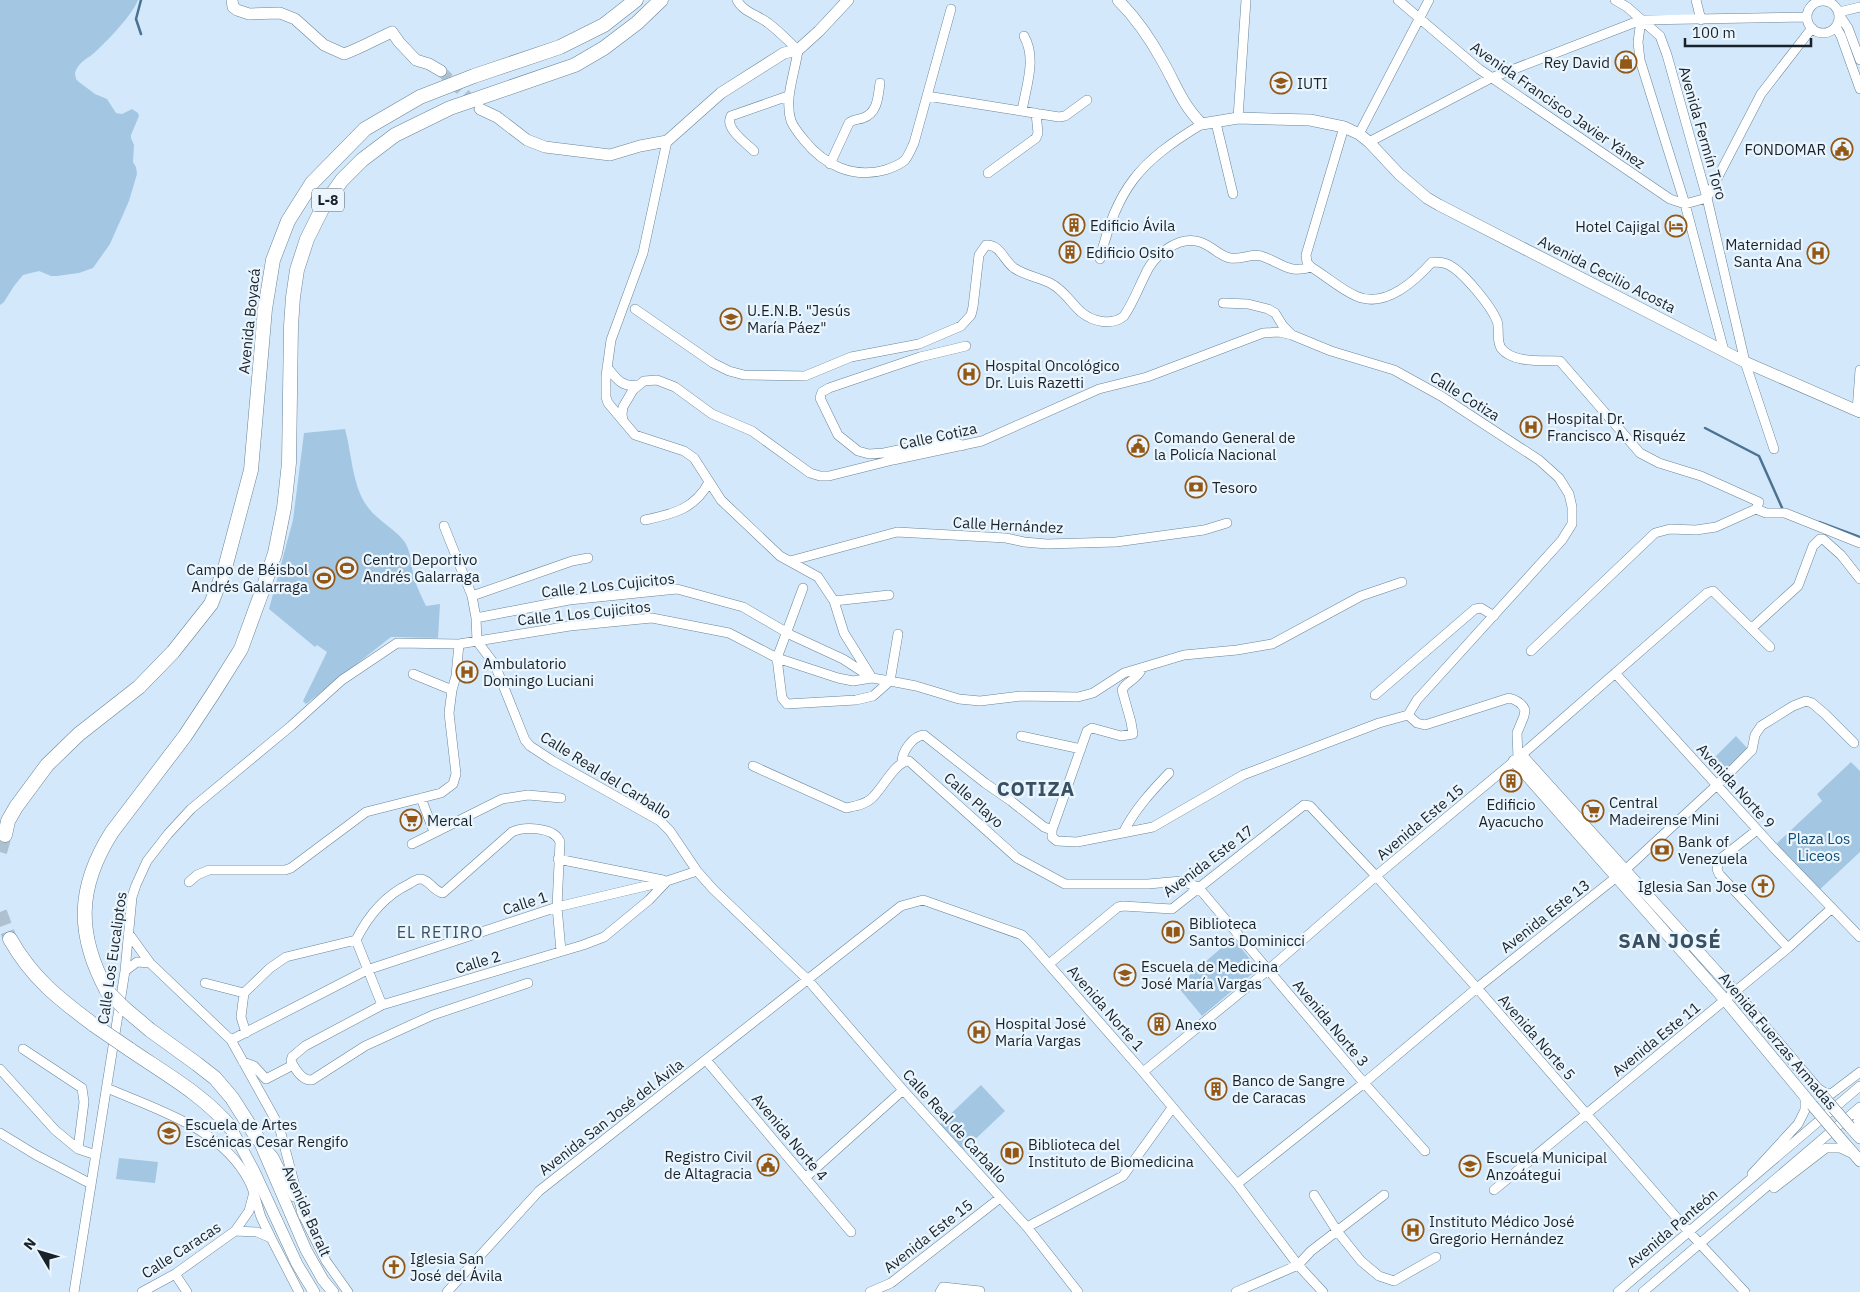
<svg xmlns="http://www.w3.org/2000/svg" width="1860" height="1292" font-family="'IBM Plex Sans',sans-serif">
<rect width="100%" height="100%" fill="#d3e9fb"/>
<!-- green -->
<path fill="#a3c6e3" d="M0,0H138C131,17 107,41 93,54C85,60 78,63 75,73L76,79L79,82L95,94L107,99L116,113L122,114L132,109L138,113L139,116L131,135V138L134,145L133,162L136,167L137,174L129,201L110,244L93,268L79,273L57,276H51L39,271L23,275L14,286L4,302L0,305Z
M345,429C352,454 352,485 367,506C377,521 398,530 406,544C412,556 411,569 415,581C418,589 422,598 426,606L440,604L438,638L391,637L306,704L303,701L327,652L317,645L315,647L269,609L293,520L304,433Z
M1736,736L1748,749L1721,776L1709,763Z
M1851,762L1860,771V852L1817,892L1773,847L1822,801L1817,794Z
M1233,938L1258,969L1202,1016L1177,986Z
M981,1085L1005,1111L964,1150L940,1124Z
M119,1158L158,1162L155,1183L116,1179Z"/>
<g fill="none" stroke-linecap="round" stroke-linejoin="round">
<!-- stream -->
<path stroke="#4b7292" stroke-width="2.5" d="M141,34L136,19L141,0
M1705,428L1759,456L1783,510
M1819,522L1860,537"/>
<!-- major-tunnel -->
<path stroke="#aec1d1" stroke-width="11" stroke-dasharray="11 5.5" stroke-linecap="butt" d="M441,71L477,106"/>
<!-- highway-tunnel -->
<path stroke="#aec1d1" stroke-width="14" stroke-dasharray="14 7" stroke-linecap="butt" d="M0,852L5,835
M0,912L10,939"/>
<!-- minor casing -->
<g stroke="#6a8498" stroke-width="10">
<path id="minor" d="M737,0C743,12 758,15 768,23C779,31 788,41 798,50C795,73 784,98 791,121C794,128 799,134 804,140C824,165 853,179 885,170C891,168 900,165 905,160C909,155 911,149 914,143L951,9
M1398,0L1479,69L1670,199L1685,204L1707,198L1761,94L1812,28
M1615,0L1627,7L1660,36L1667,55L1707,198L1745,362L1774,449
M1696,0L1701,20
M1807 17a16 16 0 1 1 32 0a16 16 0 1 1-32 0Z
M1839,12L1860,7
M1840,16L1848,28L1860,60
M1641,20L1638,42L1640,60L1685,204L1724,351
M1836,27L1841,36L1860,89
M927,96L1059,117L1065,116L1087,100
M1022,111C1026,86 1037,59 1024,36
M1238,118L1246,0
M1216,123L1233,194
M1359,134L1429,0
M667,141L643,253L611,340L606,376V397L608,403L635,435L684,451L694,458L721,500L780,556L818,577L834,601L844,633L872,678
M1369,142L1491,78L1641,20L1807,17
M754,151C746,143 724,128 731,116L788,96
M830,164L849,123C853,119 858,120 863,118C878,113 878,96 880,83
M988,173L1036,138L1038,133L1036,113
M1100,259C1117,188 1139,162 1202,124
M1311,267L1307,262L1306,255L1344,127
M1223,303L1248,304L1268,309L1275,313L1283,326L1292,335
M635,309L713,363L729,371L744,375L805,376L851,357L919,344L961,326L971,315L973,307L979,255L986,245C1000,244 1004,261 1014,268C1026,276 1038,277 1050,283C1064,290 1070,302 1081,312C1093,322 1112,326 1124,316C1133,303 1138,289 1145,275C1153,256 1178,235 1200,242C1211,245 1219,256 1230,258C1242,260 1253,252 1264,257C1283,264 1290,274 1311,267C1326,276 1340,289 1356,296C1385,309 1414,282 1432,262C1437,262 1442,262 1447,264C1462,270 1491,306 1497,321C1500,329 1496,340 1501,348C1513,364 1543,360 1560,361L1640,453L1659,463L1701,476L1759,502L1756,509L1716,527L1696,530L1670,529L1655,533L1531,651
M607,367C616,378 622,388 637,385
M1857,411L1860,370
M623,421L622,414L623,407L633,390L644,381L657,380L675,387L712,414L752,431L810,473L820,476H829L893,460L982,441L1099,389L1147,377L1263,333L1279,332L1292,335L1331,351L1394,370L1441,396L1539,460L1559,478L1569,494L1572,507V524L1562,540L1417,700L1408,715
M962,446L950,439L884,453L869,454L858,451L838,435L820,398L822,392L829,388L920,357L966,346
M1756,509L1766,513H1785L1860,543
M645,520C673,514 695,509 709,482
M444,526L472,596L476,618L477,641L495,665L525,740L530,746L553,761L660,821L670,831L697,871L713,889L808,980L903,1090L1027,1227L1078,1292
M790,561L897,532L1006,538L1024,542L1047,544L1116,542L1204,530L1227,523
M803,588L777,658L782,698L787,704L856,700L873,696L890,681L898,634
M472,596L572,561L588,558
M834,601L889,595
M476,618L569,600L677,589L743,607L791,635L843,659L866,674
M1752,628L1798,586L1813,546L1820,539H1823L1841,555L1860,579
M1142,668C1137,681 1127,680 1122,690L1131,722L1133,734L1121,736L1092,728L1087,731L1052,830V837L1057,841L1077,842L1153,827L1243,775L1379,723L1408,715
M1615,673L1773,847L1860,937
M413,674L452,690
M1375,695L1475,609L1481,608L1494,616
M1408,715L1417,723L1425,725L1509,698C1517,700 1522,703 1525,710L1524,716L1517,733L1518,758
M1021,736L1081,749
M902,762C902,751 913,736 924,735L985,783L1011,801L1044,827L1052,830
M753,766L846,808C855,806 864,805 871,799C882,790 895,761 909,761L1017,858L1065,884H1148L1182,881L1198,887L1364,1083L1425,1151
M421,798L434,832
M1757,830L1719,860L1717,869L1719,874L1788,948
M1123,833C1135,809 1151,792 1169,773
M412,844L502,799L528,795L561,798
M558,859L663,880
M189,882L197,875L209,870H285L291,868L366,812L441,793L453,784L456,774L449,713L452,690L456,676L459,644
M129,934L150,963L231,1040L279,1126L303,1216
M356,940C368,916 384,896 409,884C412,882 417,879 420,879C429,879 434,892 443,893L512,832C524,826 555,827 560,842L557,907L561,951
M1049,964L1118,907L1123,906L1172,909L1304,805L1310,806L1376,876L1477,988L1689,1232L1745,1292
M125,971L137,962L150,963
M205,983L244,993
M528,983L433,1015L365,1046L312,1080C302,1081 295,1069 291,1061L292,1057L305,1046L382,1005L583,945L604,937L649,900L667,881
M246,1033L241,1017L244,993L270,968L286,957L356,940L382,1005
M231,1040L367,970L557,907L667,881L697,871
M23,1049L82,1088L84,1102L78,1149
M706,1060L851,1232
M243,1062L254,1066L266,1079L293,1065
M0,1069L55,1130L78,1149L96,1155
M1143,1072L1268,970L1376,876L1518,758L1707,593L1713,591L1770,647
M107,1088C157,1110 222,1128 249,1181C255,1192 257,1206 261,1217C264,1224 268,1231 271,1238
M1819,1089L1825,1093L1831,1094L1860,1072
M0,1133L36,1155L91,1184
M1857,1135V1123L1860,1115
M263,1144L274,1157L294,1197
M1752,1174L1798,1124L1805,1110V1097
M806,1177L903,1090
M1237,1184L1364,1083L1477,988L1624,871L1717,785L1752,750L1755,735L1761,726L1793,706L1806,701L1812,703L1825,714L1854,743
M1774,1188L1826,1148H1840L1853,1154
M1494,1190L1788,948L1832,908
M1314,1195L1337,1231L1384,1195
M301,1211L326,1261L348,1292
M1027,1227L1123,1176L1172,1108
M235,1231L257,1232L271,1238L299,1292
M175,1274L187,1292
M74,1292L125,971L132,897L136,885L147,861L168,834L191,809L291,726L342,680L397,643L459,644L570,626L652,618L729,633L777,658L838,678L853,681L872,678L890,681L916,686L959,699L980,701L1021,696L1078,697L1093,693L1124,673L1184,655L1237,650L1272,644L1361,596L1402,582
M142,1292L175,1274L235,1231L249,1211L253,1196
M447,1292L539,1191L901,906L923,900L1022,935L1031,944L1143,1072L1237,1184L1298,1265L1323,1292
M870,1292L891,1283L1000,1198
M940,1292L943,1287L980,1291
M1236,1292L1298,1265L1311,1251L1337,1231L1361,1261L1379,1276L1394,1281L1436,1257
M1618,1292L1860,1086
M1643,1292L1860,1107"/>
</g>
<!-- major casing -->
<g stroke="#6a8498" stroke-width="12">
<path id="major" d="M232,0L233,7L237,10L249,14L280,13L295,19L324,45L344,54C361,48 376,39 392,32L399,42L416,60L429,64L441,71
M1118,0C1136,18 1151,40 1163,62C1176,85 1183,106 1202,124L1238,118L1310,120L1344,127L1359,134L1369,142L1399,174L1427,198L1439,205L1745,362L1860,412
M480,109L497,117L527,140L545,147L610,155L640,146L667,141L721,93L784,53L798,50L819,31L848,0
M1521,755L1735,992L1823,1096
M1514,761L1725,1000L1812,1105
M1850,1127L1860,1138
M231,1128L254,1171L297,1264L314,1292
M1840,1138L1860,1161
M258,1139L306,1250L323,1280L333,1292"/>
</g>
<!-- highway casing -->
<g stroke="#6a8498" stroke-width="15">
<path id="highway" d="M5,835L8,821L16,807L47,765L79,734L139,687L173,652L211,604L225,568L251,470L265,309L273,260L288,221L312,183L365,129L420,97L474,76L560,47L604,25L636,0
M10,939C32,978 59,999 94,1025
M107,991C76,934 77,887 112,832L185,736L214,692L241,649L264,586L275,553L284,508L289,463L291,326L293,297L297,270L307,239L323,207L342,180L362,160L395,135L450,108L575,65L604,48L637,23L661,0
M124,1008L150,1030L197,1064L215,1078L232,1098L258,1139
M129,1049C164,1073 204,1095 231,1128"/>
</g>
<!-- minor -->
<use href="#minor" stroke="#fff" stroke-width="9"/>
<!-- major -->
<use href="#major" stroke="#fff" stroke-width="11"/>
<!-- highway -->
<use href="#highway" stroke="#fff" stroke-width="14"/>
<!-- major-bridge casing -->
<g stroke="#6a8498" stroke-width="12" stroke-linecap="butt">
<path id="major-bridge" d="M1823,1096L1850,1127
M1812,1105L1840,1138"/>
</g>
<!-- highway-bridge casing -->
<g stroke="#6a8498" stroke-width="15" stroke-linecap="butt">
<path id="highway-bridge" d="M107,991L124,1008
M94,1025L129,1049"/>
</g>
<!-- major-bridge -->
<use href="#major-bridge" stroke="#fff" stroke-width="11"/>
<!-- highway-bridge -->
<use href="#highway-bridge" stroke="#fff" stroke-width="14"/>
</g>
<!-- icons -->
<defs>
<g id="shop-ring" transform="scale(1.125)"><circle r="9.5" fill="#eaf5fe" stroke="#935816" stroke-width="1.5"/><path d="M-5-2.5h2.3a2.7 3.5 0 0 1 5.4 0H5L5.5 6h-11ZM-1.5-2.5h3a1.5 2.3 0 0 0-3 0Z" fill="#935816"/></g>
<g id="university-ring" transform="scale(1.125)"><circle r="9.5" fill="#eaf5fe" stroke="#935816" stroke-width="1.5"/><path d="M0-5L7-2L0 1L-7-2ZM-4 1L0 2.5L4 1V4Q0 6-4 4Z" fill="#935816"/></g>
<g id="civic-ring" transform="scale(1.125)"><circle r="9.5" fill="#eaf5fe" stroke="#935816" stroke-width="1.5"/><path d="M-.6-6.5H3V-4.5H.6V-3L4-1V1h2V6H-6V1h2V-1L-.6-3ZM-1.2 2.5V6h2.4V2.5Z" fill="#935816"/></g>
<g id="building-ring" transform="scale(1.125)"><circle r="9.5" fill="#eaf5fe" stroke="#935816" stroke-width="1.5"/><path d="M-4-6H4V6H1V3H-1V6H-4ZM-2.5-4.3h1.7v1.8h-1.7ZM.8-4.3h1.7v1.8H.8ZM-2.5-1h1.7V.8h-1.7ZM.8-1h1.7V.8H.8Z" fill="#935816"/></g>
<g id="hotel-ring" transform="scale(1.125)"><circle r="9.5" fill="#eaf5fe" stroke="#935816" stroke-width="1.5"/><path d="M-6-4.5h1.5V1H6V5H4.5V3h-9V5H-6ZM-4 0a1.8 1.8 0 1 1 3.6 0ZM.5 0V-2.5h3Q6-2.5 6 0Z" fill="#935816"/></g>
<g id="hospital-ring" transform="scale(1.125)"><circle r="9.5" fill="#eaf5fe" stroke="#935816" stroke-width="1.5"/><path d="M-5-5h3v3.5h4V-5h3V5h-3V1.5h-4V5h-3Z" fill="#935816"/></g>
<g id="school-ring" transform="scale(1.125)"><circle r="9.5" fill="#eaf5fe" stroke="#935816" stroke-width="1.5"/><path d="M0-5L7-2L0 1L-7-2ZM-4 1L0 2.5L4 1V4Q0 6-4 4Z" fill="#935816"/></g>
<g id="bank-ring" transform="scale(1.125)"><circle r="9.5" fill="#eaf5fe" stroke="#935816" stroke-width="1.5"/><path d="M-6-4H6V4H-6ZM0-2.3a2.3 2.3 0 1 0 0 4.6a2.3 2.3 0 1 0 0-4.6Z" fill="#935816"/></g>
<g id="stadium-ring" transform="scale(1.125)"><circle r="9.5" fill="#eaf5fe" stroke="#935816" stroke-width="1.5"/><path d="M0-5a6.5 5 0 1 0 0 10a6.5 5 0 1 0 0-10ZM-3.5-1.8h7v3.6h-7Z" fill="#935816"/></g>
<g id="supermarket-ring" transform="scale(1.125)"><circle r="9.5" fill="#eaf5fe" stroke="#935816" stroke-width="1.5"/><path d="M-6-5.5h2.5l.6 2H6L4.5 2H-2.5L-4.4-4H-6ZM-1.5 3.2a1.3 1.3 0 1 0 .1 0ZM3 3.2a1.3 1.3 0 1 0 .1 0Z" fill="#935816"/></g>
<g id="church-ring" transform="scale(1.125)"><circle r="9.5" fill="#eaf5fe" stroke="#935816" stroke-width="1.5"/><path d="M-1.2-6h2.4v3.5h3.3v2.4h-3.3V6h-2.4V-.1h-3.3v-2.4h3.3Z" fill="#935816"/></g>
<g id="library-ring" transform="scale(1.125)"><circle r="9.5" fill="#eaf5fe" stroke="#935816" stroke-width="1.5"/><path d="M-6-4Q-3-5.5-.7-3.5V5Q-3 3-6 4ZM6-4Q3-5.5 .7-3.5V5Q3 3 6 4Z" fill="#935816"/></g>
</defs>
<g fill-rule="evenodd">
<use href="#shop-ring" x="1626" y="62"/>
<use href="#university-ring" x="1281" y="83"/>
<use href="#civic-ring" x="1842" y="149"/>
<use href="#building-ring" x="1074" y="225"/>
<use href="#hotel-ring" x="1676" y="226"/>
<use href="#building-ring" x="1070" y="252"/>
<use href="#hospital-ring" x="1818" y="253"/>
<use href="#school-ring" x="731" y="319"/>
<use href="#hospital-ring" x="969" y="374"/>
<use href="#hospital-ring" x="1531" y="427"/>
<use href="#civic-ring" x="1138" y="446"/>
<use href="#bank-ring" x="1196" y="487"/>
<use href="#stadium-ring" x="347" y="568"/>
<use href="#stadium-ring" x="324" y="578"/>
<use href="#hospital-ring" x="467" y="672"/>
<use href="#building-ring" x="1511" y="781"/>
<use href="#supermarket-ring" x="1593" y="811"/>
<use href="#supermarket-ring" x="411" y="820"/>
<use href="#bank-ring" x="1662" y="850"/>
<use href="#church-ring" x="1763" y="886"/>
<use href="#library-ring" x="1173" y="932"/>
<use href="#university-ring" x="1125" y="975"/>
<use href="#building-ring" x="1159" y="1024"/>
<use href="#hospital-ring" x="979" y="1032"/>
<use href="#building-ring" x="1216" y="1089"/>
<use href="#university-ring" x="169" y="1133"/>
<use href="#library-ring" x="1012" y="1153"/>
<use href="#civic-ring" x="768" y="1165"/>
<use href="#school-ring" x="1470" y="1166"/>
<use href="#hospital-ring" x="1413" y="1230"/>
<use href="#church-ring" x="394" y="1267"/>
</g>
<g text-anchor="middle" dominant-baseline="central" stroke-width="4.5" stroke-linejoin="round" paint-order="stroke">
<!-- shield labels -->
<rect fill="#eaf5fe" stroke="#57616a" stroke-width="1" x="312" y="188.5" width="32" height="23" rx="4"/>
<g font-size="14" font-weight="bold" fill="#18222a">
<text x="328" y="200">L-8</text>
</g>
<!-- poi labels -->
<g font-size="15" fill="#18222a" stroke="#eaf5fe" text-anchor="start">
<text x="1610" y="62" text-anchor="end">Rey David</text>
<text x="1297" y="83">IUTI</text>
<text x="1826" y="149" text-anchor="end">FONDOMAR</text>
<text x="1090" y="225">Edificio Ávila</text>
<text x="1660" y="226" text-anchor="end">Hotel Cajigal</text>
<text x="1802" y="244" text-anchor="end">Maternidad<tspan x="1802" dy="17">Santa Ana</tspan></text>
<text x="1086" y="252">Edificio Osito</text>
<text x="747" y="310">U.E.N.B. "Jesús<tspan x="747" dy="17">María Páez"</tspan></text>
<text x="985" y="365">Hospital Oncológico<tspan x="985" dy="17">Dr. Luis Razetti</tspan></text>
<text x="1547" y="418">Hospital Dr.<tspan x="1547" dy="17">Francisco A. Risquéz</tspan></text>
<text x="1154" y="437">Comando General de<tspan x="1154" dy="17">la Policía Nacional</tspan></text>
<text x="1212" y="487">Tesoro</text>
<text x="363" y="559">Centro Deportivo<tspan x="363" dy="17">Andrés Galarraga</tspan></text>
<text x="308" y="569" text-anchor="end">Campo de Béisbol<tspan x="308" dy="17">Andrés Galarraga</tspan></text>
<text x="483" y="663">Ambulatorio<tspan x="483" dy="17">Domingo Luciani</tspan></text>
<text x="1609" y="802">Central<tspan x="1609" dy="17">Madeirense Mini</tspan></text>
<text x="1511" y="804" text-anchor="middle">Edificio<tspan x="1511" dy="17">Ayacucho</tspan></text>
<text x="427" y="820">Mercal</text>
<text x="1678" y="841">Bank of<tspan x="1678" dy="17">Venezuela</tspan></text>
<text x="1747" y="886" text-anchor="end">Iglesia San Jose</text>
<text x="1189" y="923">Biblioteca<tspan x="1189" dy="17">Santos Dominicci</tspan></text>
<text x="1141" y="966">Escuela de Medicina<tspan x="1141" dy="17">José María Vargas</tspan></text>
<text x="995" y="1023">Hospital José<tspan x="995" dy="17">María Vargas</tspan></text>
<text x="1175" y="1024">Anexo</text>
<text x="1232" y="1080">Banco de Sangre<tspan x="1232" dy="17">de Caracas</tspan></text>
<text x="185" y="1124">Escuela de Artes<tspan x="185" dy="17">Escénicas Cesar Rengifo</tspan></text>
<text x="1028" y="1144">Biblioteca del<tspan x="1028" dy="17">Instituto de Biomedicina</tspan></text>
<text x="752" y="1156" text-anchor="end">Registro Civil<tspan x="752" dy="17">de Altagracia</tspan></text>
<text x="1486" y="1157">Escuela Municipal<tspan x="1486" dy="17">Anzoátegui</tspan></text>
<text x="1429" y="1221">Instituto Médico José<tspan x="1429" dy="17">Gregorio Hernández</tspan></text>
<text x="410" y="1258">Iglesia San<tspan x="410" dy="17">José del Ávila</tspan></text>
</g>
<!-- street labels -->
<g font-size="15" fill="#18222a" stroke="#eaf5fe">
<text transform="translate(1558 105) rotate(35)">Avenida Francisco Javier Yánez</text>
<text transform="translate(1703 133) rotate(74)">Avenida Fermín Toro</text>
<text transform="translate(1607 274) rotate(27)">Avenida Cecilio Acosta</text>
<text transform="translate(249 321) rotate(-84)">Avenida Boyacá</text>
<text transform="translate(1465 396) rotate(32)">Calle Cotiza</text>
<text transform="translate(938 436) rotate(-12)">Calle Cotiza</text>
<text transform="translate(1008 525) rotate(3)">Calle Hernández</text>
<text transform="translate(608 585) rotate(-6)">Calle 2 Los Cujicitos</text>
<text transform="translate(584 613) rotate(-6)">Calle 1 Los Cujicitos</text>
<text transform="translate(606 775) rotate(32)">Calle Real del Carballo</text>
<text transform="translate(1736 786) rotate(48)">Avenida Norte 9</text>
<text transform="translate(974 800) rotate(42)">Calle Playo</text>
<text transform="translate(1420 822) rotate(-40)">Avenida Este 15</text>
<text transform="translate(1208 861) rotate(-37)">Avenida Este 17</text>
<text transform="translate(525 903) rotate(-18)">Calle 1</text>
<text transform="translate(1545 916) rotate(-38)">Avenida Este 13</text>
<text transform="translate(112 958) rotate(-82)">Calle Los Eucaliptos</text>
<text transform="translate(478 962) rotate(-17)">Calle 2</text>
<text transform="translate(1106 1008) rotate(49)">Avenida Norte 1</text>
<text transform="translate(1331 1023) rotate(50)">Avenida Norte 3</text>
<text transform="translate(1537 1037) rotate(49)">Avenida Norte 5</text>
<text transform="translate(1656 1039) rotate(-39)">Avenida Este 11</text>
<text transform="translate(1778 1041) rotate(50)">Avenida Fuerzas Armadas</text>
<text transform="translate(611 1117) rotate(-38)">Avenida San José del Ávila</text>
<text transform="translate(955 1126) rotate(48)">Calle Real de Carballo</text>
<text transform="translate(790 1137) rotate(50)">Avenida Norte 4</text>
<text transform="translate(307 1211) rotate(66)">Avenida Baralt</text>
<text transform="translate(1672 1228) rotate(-40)">Avenida Panteón</text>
<text transform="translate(928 1236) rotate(-38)">Avenida Este 15</text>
<text transform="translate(181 1250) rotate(-33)">Calle Caracas</text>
</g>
<!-- park labels -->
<g font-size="15" fill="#104f77" stroke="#eaf5fe">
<text x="1819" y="838">Plaza Los<tspan x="1819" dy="17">Liceos</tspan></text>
</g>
<!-- neighbourhood labels -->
<g font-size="16" letter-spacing="1" fill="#385062" stroke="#eaf5fe">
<text x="440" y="932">EL RETIRO</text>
</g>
<!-- district labels -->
<g font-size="20" font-weight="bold" letter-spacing="1" fill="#385062" stroke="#eaf5fe">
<text x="1036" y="788">COTIZA</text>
<text x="1670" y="940">SAN JOSÉ</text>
</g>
</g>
<!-- north arrow -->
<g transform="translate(40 1252) rotate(308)" stroke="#eaf5fe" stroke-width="4" paint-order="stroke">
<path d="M0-4L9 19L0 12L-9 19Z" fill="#18222a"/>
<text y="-8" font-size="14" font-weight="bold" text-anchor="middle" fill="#18222a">N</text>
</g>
<!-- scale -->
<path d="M1685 38v8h126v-8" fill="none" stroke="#18222a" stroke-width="2.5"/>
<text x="1692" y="38" font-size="15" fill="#18222a" stroke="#eaf5fe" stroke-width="4" paint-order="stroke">100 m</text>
</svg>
